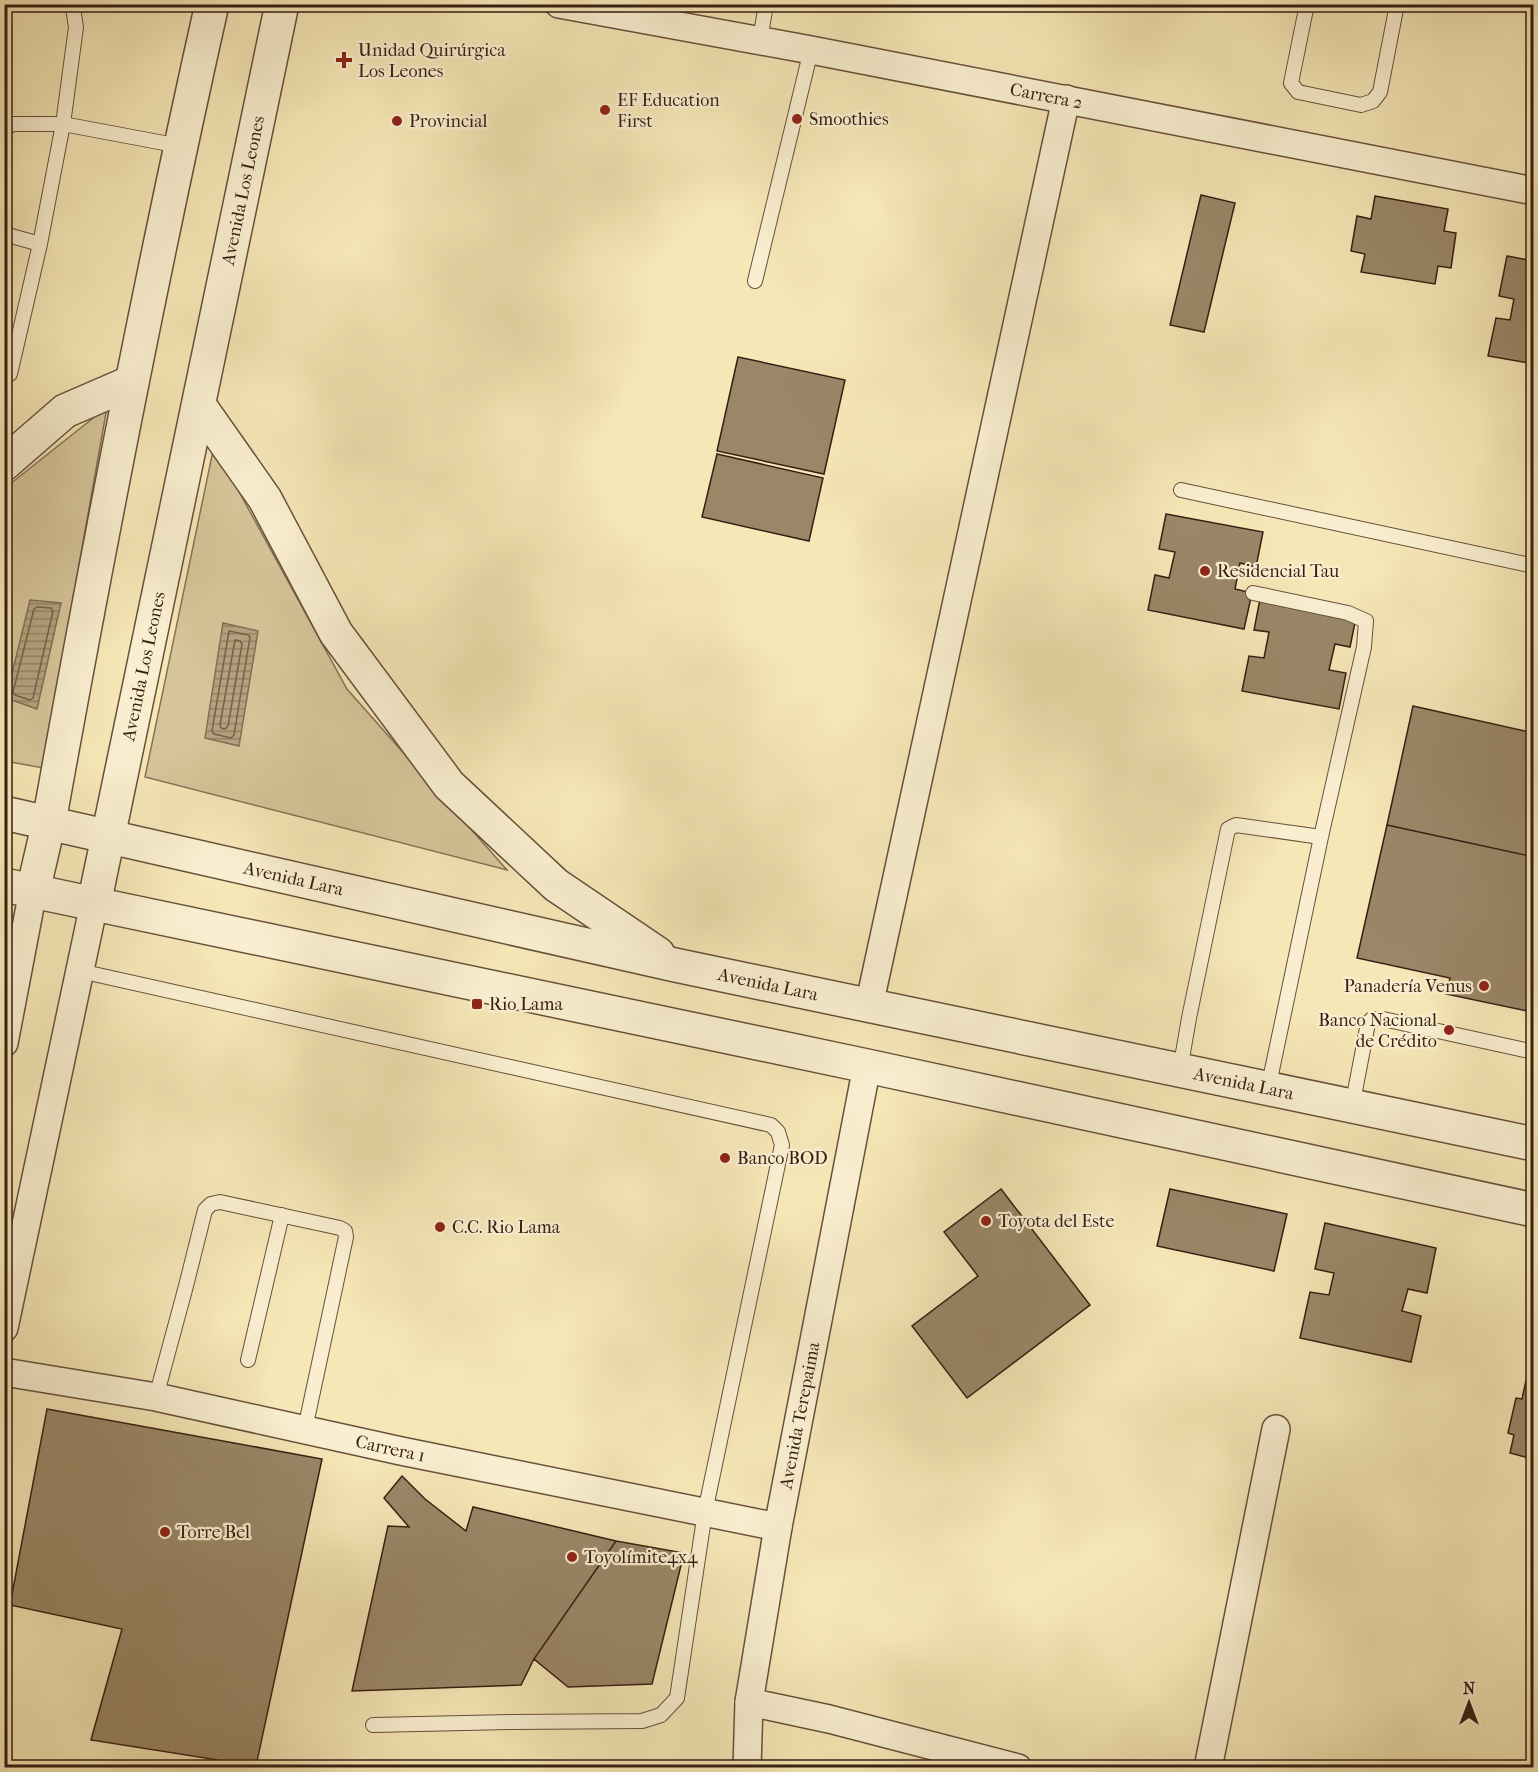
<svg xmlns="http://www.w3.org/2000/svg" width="1538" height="1772" font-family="'IM FELL French Canon',serif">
<defs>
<pattern id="water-rules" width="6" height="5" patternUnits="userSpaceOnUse" patternTransform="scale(1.5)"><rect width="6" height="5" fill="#b5a37f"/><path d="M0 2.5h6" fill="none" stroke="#948467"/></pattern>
</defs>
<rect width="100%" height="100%" fill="#f6e7b6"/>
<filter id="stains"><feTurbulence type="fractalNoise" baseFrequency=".00333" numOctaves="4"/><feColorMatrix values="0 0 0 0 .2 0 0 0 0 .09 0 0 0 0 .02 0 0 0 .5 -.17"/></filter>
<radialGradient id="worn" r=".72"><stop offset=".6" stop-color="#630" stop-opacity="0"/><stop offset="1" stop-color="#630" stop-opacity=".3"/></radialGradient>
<!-- green -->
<path fill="#d6c59a" stroke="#867256" stroke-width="1.5" d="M107,407L43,768L5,761V488Z
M214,446L347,689L507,870L145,777Z"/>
<!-- water -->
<path fill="url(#water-rules)" stroke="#836e54" stroke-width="1.5" d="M30,600L61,603L37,709L6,698Z
M223,623L258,631L239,746L205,738Z"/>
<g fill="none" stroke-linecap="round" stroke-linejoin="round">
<!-- shore -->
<path stroke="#766049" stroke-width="1.5" d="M37,607L51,608L53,611L33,698L30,700L15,695L13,692L34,609Z
M229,631L248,635L250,637L234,735L231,738L214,734L212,731Z
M235,640L240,641L242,644L228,726L225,729L221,728L220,725Z"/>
</g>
<!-- building -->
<path fill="#9a8768" stroke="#371e13" stroke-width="1.5" d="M1201,195L1235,203L1204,332L1170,325Z
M1375,196L1448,209L1444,231L1456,233L1451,268L1438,266L1435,284L1361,272L1365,254L1351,251L1357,216L1371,219Z
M1507,256L1534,261V364L1488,356L1496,318L1510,320L1514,299L1499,296Z
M738,357L845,380L824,474L717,451Z
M717,454L823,478L809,541L702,517Z
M1166,514L1263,532L1256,567L1240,563L1235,589L1252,593L1244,629L1148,610L1155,575L1169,578L1175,552L1159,549Z
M1261,594L1357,613L1350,647L1335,644L1329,670L1346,673L1339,709L1242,691L1249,656L1264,658L1269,632L1254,630Z
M1413,706L1534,733V857L1387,825Z
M1387,825L1534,857V1005L1532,1012L1446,994L1450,978L1357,958Z
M1001,1189L1090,1305L967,1398L912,1326L978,1276L944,1232Z
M1170,1189L1287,1214L1274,1271L1157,1246Z
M1325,1223L1436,1248L1427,1293L1408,1289L1402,1311L1421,1316L1411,1362L1300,1338L1310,1292L1329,1295L1334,1273L1315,1269Z
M1532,1353H1534L1533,1459L1510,1453L1514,1435L1508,1433L1516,1398L1522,1399Z
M47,1409L322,1459L256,1766L91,1740L122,1629L10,1605Z
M402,1476L425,1499L466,1531L473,1507L616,1541L534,1659L521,1685L352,1691L388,1526L409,1527L384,1498Z
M616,1541L684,1553L652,1684L568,1687L534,1659Z"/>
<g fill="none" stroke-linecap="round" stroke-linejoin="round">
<!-- service casing -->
<g stroke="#67503c" stroke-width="16">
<path id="service" d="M1307,4L1291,83L1298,92L1361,105L1373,101L1380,92L1397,4
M760,40L766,4
M4,129L13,124H63L180,146
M4,234L40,244
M755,281L811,50
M4,377L10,374L40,244L63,124L76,27L73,8L68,4
M1181,490L1534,566
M1253,593L1348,613L1366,621L1364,647L1321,837L1268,1089
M80,971L771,1125L778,1132L782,1145L705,1512L677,1698L661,1715L642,1721L513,1722L373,1725
M1180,1070L1189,1018L1228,829L1236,825L1321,837
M1352,1107L1368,1023L1372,1019H1383L1534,1052
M248,1360L282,1215
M156,1397L186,1286L205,1210L211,1204L220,1202L340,1228L345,1231L346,1237L305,1429"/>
</g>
<!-- minor casing -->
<g stroke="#67503c" stroke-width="30">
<g id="minor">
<path id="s1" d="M559,4L811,50L1534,191"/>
<path d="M869,1006L1066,99"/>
<path d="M4,1043L33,891"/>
<path d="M4,1328L94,904"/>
<path id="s2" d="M4,1372L156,1397L401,1451L778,1527"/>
<path d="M749,1702L829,1719L1018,1768"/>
<path id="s3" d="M747,1768L749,1702L778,1527L867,1066"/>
<path d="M1208,1768L1276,1429"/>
</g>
</g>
<!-- tertiary casing -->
<g stroke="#67503c" stroke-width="36">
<g id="tertiary">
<path d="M199,405L265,499L336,633L449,785L556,885L658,954"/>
<path d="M4,464L65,411L132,382"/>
<path id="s4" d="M4,813L675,965L1534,1144"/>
<path d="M4,885L867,1066L1534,1210"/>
<path d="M33,891L49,822C98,549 151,276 212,4"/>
<path id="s5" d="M94,904L282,4"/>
</g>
</g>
<!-- service -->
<use href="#service" stroke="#f9efd0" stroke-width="14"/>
<!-- minor -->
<use href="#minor" stroke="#f9efd0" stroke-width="27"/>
<!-- tertiary -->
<use href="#tertiary" stroke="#f9efd0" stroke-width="33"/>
</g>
<!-- markers -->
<g fill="#8f2418" stroke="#f9efd0" stroke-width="2">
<path d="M341 51h6v6h6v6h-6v6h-6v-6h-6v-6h6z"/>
<circle cx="605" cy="110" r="6"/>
<circle cx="797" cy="119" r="6"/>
<circle cx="397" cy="121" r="6"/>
<circle cx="1205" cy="571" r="6"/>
<circle cx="1484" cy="986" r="6"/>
<rect x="471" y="998" width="12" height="12" rx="3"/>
<circle cx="1449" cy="1030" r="6"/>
<circle cx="725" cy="1158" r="6"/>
<circle cx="986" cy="1221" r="6"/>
<circle cx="440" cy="1227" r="6"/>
<circle cx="165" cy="1532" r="6"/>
<circle cx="572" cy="1557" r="6"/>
</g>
<g text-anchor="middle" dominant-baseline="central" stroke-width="4.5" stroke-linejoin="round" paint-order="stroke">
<!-- poi labels -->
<g font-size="18" fill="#371e13" stroke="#f9efd0" text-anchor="start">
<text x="358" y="50">Unidad Quirúrgica<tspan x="358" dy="21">Los Leones</tspan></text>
<text x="617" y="100">EF Education<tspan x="617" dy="21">First</tspan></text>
<text x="809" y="119">Smoothies</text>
<text x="409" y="121">Provincial</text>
<text x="1217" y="571">Residencial Tau</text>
<text x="1472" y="986" text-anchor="end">Panadería Venus</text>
<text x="489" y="1004">Rio Lama</text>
<text x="1437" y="1020" text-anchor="end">Banco Nacional<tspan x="1437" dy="21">de Crédito</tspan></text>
<text x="737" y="1158">Banco BOD</text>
<text x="998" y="1221">Toyota del Este</text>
<text x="452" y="1227">C.C. Rio Lama</text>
<text x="177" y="1532">Torre Bel</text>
<text x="584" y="1557">Toyolímite4x4</text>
</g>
<!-- street labels -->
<g font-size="18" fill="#371e13" stroke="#f9efd0">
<text stroke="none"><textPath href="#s1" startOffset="496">Carrera 2</textPath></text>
<text stroke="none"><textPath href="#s5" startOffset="729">Avenida Los Leones</textPath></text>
<text stroke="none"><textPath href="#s5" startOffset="243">Avenida Los Leones</textPath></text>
<text stroke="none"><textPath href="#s4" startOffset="297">Avenida Lara</textPath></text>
<text stroke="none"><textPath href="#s4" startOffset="783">Avenida Lara</textPath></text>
<text stroke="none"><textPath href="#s4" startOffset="1269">Avenida Lara</textPath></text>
<text stroke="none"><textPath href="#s3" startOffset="357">Avenida Terepaima</textPath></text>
<text stroke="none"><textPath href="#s2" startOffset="394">Carrera 1</textPath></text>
</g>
</g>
<!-- margin -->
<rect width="1538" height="1772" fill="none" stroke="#f6e7b6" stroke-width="24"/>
<rect x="6" y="6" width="1526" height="1760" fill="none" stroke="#371e13" stroke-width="3"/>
<rect x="12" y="12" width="1514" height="1748" fill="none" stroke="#371e13" stroke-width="1.5"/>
<!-- north arrow -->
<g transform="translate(1469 1703)" stroke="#f9efd0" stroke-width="4.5" paint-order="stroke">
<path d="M0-4.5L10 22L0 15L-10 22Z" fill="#371e13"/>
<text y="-9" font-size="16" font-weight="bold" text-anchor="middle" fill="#371e13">N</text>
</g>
<rect width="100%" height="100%" filter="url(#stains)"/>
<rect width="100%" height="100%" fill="url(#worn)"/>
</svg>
